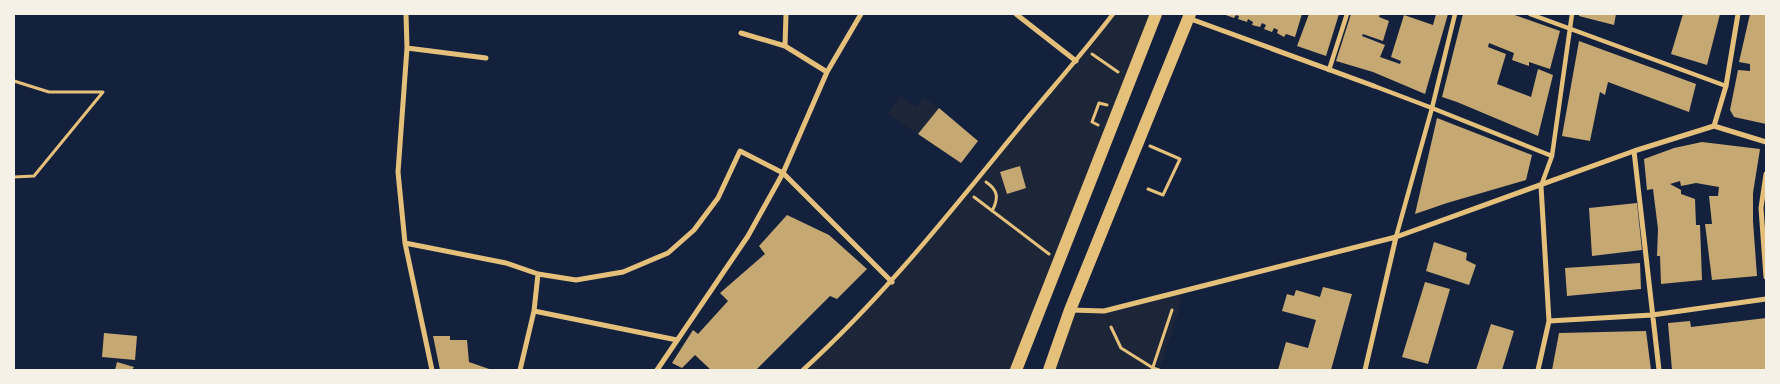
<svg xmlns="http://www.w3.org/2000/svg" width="1780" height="384" font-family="Inter,sans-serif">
<rect width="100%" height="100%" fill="#14213d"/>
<!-- green -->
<path fill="#1d2539" d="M1113,14H1156L1016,370H803L892,282Z
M900,96L916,107L924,98L939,108L918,134L888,114Z
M1182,290L1179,310L1159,370H1049L1070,310L1104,311Z"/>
<!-- building -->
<path fill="#c6a872" d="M1223,14H1302L1295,37L1286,34L1284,37L1277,33L1278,30L1274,28L1272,32L1264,29L1266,25L1262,23L1260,27L1252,25L1253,22L1248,19L1247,22L1238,19L1239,16L1236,15L1234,18Z
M1309,14H1339L1326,56L1297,46Z
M1351,14H1380L1379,17L1389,21L1383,41L1363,34L1362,36L1385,45L1380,57L1400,64L1401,61L1391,57L1404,15L1433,25L1436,14H1448L1425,94L1373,72L1336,61Z
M1463,14H1512L1560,31L1550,69L1529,62V66L1512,60L1514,53L1489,43L1488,47L1506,54L1497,84L1531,97L1538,69L1553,75L1538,136L1457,102L1442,97Z
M1579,14H1616L1614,25L1579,16Z
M1683,14H1720L1707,65L1671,54Z
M1750,14H1766V124L1734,117L1730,110L1738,70L1750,71V64L1739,62Z
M1579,41L1696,84L1689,112L1608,82L1605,95L1600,92L1590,141L1562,136Z
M939,108L978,141L961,163L918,134Z
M1437,118L1532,155L1526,180L1447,203L1415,214Z
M1702,142L1760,149L1753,193V221L1757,276L1712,280L1705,224H1712L1709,196H1718L1719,187L1696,183L1681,186L1680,181L1670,184L1681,190V194L1695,199L1696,225H1700L1702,280L1661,284L1660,256H1657L1658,229L1653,189L1647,190L1644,159L1674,148Z
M1020,166L1026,188L1007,194L1000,172Z
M1637,203L1642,250L1592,256L1589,208Z
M787,215L829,235L867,269L837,299L830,296L756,370H711L695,355L682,368L672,363L693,330L698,334L728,301L720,293L765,254L759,246Z
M1434,242L1467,253L1466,260L1476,265L1469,285L1426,271Z
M1640,263L1641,289L1567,296L1565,268Z
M1425,282L1450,289L1428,364L1402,357Z
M1323,287L1352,294L1331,370H1278L1286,342L1308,348L1316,320L1282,311L1287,294L1294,296L1296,290L1320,297Z
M1766,318V370H1672L1668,323L1690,321L1691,327Z
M1491,324L1514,331L1502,370H1476Z
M1646,331L1651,370H1552L1559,333Z
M104,333L137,336L135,360L102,357Z
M433,336H450V340H467L469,362L492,370H440Z
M117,362L134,367L132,370H115Z"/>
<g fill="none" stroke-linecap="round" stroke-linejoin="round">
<!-- path -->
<path stroke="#e5c07b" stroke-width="3" d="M1092,54L1118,72
M14,81L49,92H103L34,176L14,177
M1098,125L1092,122L1099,103L1107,105
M986,182C998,190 999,198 992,211
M1148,189L1163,195L1180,159L1150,146
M974,197L1049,254
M1111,327L1121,348L1153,368L1159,370
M1152,370L1172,310"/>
<!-- pedestrian -->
<path stroke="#e5c07b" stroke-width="4.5" d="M1530,14L1726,86
M1329,70L1347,14
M1374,86L1432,108L1552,156
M1541,186L1552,156L1572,14
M1396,237L1432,108L1455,14
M803,370C880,300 944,220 1010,139C1044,97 1080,57 1113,14"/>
<!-- minor -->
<path stroke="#e5c07b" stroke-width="5" d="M406,14L407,48L398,172L405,243L432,370
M1016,14L1076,61
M1188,18L1374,86
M741,33L785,46L827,72
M785,46L786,14
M407,48L486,58
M1714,126L1726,86L1738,14
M1634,151L1659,370
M1766,174L1761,208L1766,277
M405,243L506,263L538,274L576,280L623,272L668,253L694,230L718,198L740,151L783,173L892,282
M1071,310L1104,311L1396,237L1634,151L1714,126L1766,142
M534,311L677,340
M1549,321L1652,315L1766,299
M520,370L534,311L538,274
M657,370L748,236L783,173L827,72L861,14
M1365,370L1396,237
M1538,370L1549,321L1541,186"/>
<!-- trunk -->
<path stroke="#e5c07b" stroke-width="12" d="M1016,370L1156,14
M1049,370L1070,310L1190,14"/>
</g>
<!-- border -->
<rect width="1780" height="384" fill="none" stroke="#f6f1e7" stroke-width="30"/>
</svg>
